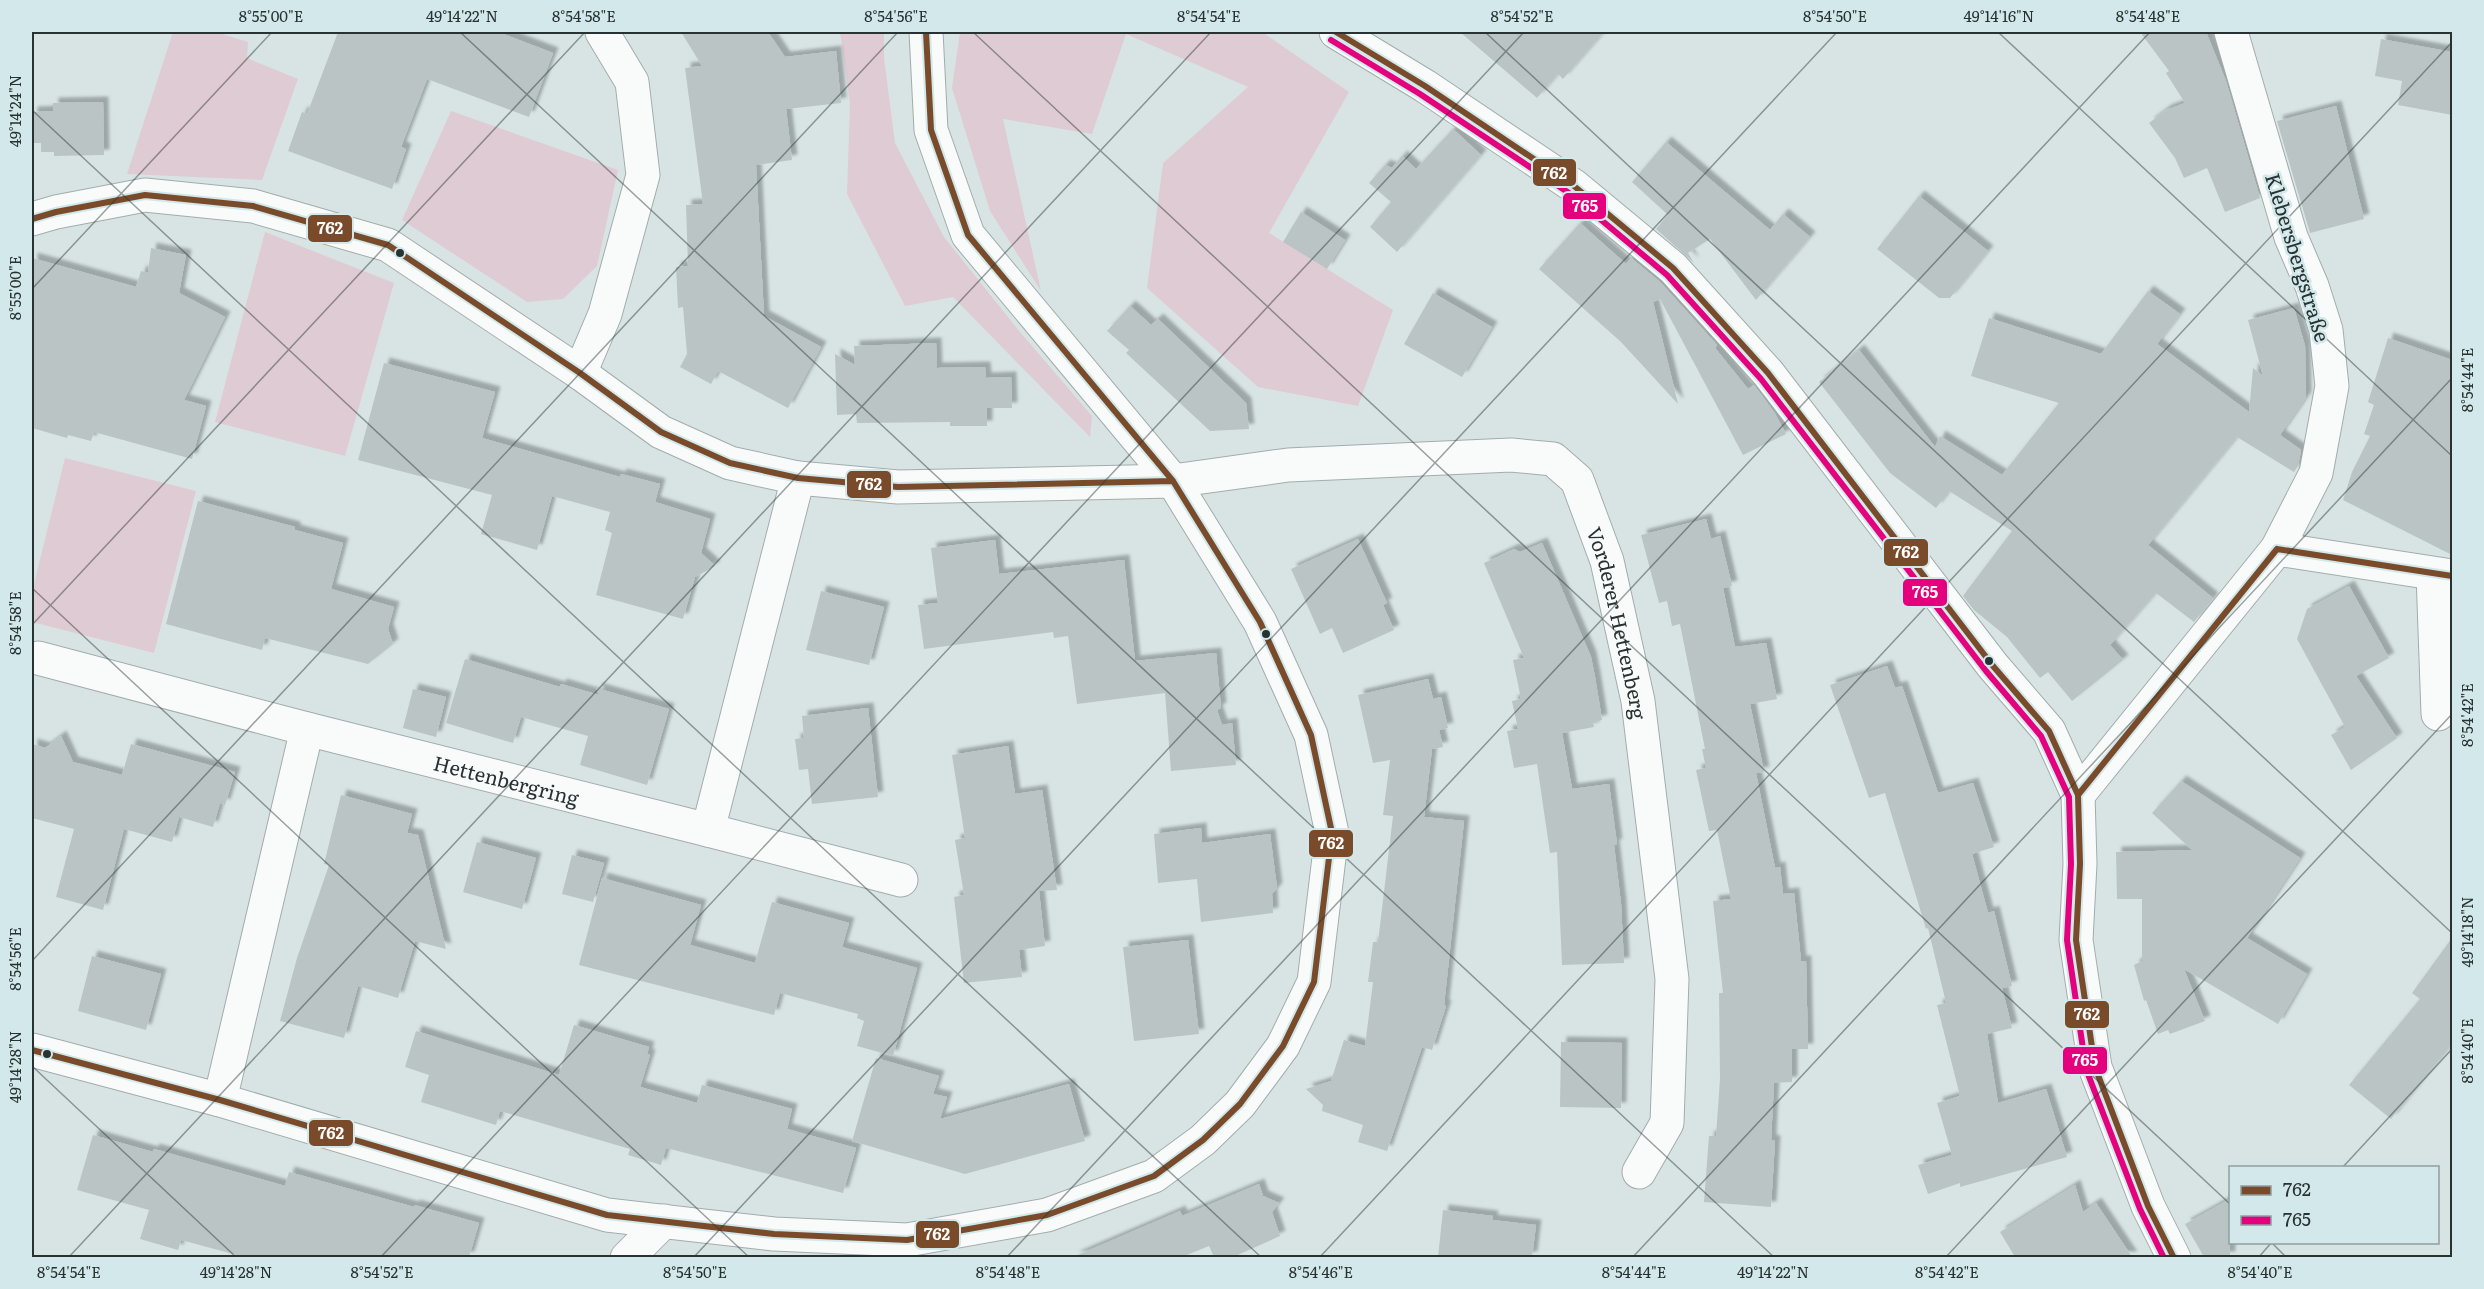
<svg xmlns="http://www.w3.org/2000/svg" width="2484" height="1289" font-family="Literata,serif">
<defs>
<filter id="shadow"><feDropShadow dx="5.5" dy="-5.5" stdDeviation="1.5" flood-color="#0004"/></filter>
</defs>
<rect width="100%" height="100%" fill="#d8e4e4"/>
<!-- green -->
<path fill="#dfcbd3" d="M173,32H216L248,42L247,58L298,79L262,180L127,174Z
M840,32H884V58L895,143L944,237L1020,332L1092,416L1090,437L953,297L905,306L847,194L850,103Z
M960,32H1262L1349,92L1269,233L1393,310L1358,406L1258,387L1147,288L1163,163L1248,87L1126,34L1092,134L1003,119L1041,291L990,211L952,88Z
M451,111L618,170L597,266L563,299L527,302L402,220Z
M265,232L394,283L345,456L215,422Z
M65,458L196,491L154,653L32,622V592Z"/>
<!-- building -->
<path fill="#bac4c5" filter="url(#shadow)" d="M338,32H498L553,53L529,117L427,79L401,147L406,149L392,189L288,151L302,112L307,114Z
M681,32H768L785,57L836,51L841,103L786,109L792,160L756,165L764,316L821,347L788,408L718,371L711,384L680,367L687,354L683,307L678,308L676,267L688,266L686,205L703,204L685,68L702,66Z
M1460,32H1604L1563,79L1558,74L1537,98Z
M2140,32H2206L2226,81L2260,198L2225,212L2207,168L2184,178L2175,158L2149,123L2166,110L2185,103L2166,73L2169,71Z
M2381,39L2452,52V115L2398,105L2402,81L2375,76Z
M103,102L104,155L54,156V152H41V143H32V112L53,111V103Z
M2336,106L2364,219L2310,233L2277,121Z
M1453,129L1481,155L1397,252L1370,227L1391,202L1369,183L1385,165L1392,168L1402,156L1416,169Z
M1666,142L1770,230L1783,214L1810,237L1756,300L1710,239L1688,253L1694,263L1656,229L1668,215L1632,182Z
M1919,196L1988,251L1950,298H1939L1877,249Z
M1301,212L1345,240L1327,269L1283,242Z
M1580,223L1626,264L1631,258L1660,282L1717,345L1715,348L1748,389L1754,385L1774,412L1786,434L1743,455L1660,299L1653,302L1678,404L1621,342L1539,269Z
M151,248L186,255L179,293L225,317L184,400L206,406L192,459L94,432L91,441L68,435L67,438L32,428V258L136,287L141,271L148,273Z
M2148,291L2180,314L2157,344L2249,412L2253,368L2263,376L2248,320L2294,308L2305,346L2306,397L2280,435L2301,450L2298,466L2294,472L2237,437L2148,545L2213,598L2194,622L2156,593L2110,645L2123,660L2072,701L2048,672L2040,678L2007,637L1974,610L1963,596L2012,531L1949,491L1936,508L1890,473L1819,382L1859,350L1935,447L1940,436L2002,475L2059,403L1971,376L1989,318L2101,354Z
M1433,293L1492,327L1462,377L1404,344Z
M1130,306L1151,325L1158,319L1246,403L1249,429L1210,431L1126,353L1129,350L1107,331Z
M2388,338L2452,360V555L2343,500L2352,472L2370,436L2364,434L2374,405L2368,402Z
M936,343L937,368L985,367L986,378L1011,377L1012,408H987V426H950V422L857,423L856,414L837,415L835,354L855,365L854,346Z
M384,363L495,392L482,438L620,477L621,474L660,484L655,502L710,519L701,553L715,566L695,577L683,619L596,595L612,533L605,530L610,512L552,496L537,550L481,534L492,495L358,460Z
M198,501L295,527V530L343,543L331,589L394,607L388,629L393,644L368,664L265,638L262,650L166,624Z
M1706,519L1711,539L1720,536L1732,586L1723,588L1735,647L1766,643L1777,699L1750,704L1764,772L1756,773L1775,868L1780,867L1783,894L1794,893L1801,961H1806L1808,1049H1792V1082L1774,1083L1771,1140L1775,1141L1771,1207L1704,1202L1709,1136H1716L1720,1079L1719,993H1723L1713,901L1731,899L1717,830L1709,831L1696,770L1706,768L1702,749H1705L1680,624L1672,626L1667,601L1659,603L1641,535Z
M1358,539L1387,603L1383,605L1394,630L1343,653L1332,628L1320,634L1291,569Z
M995,540L999,574L1124,560L1135,661L1216,653L1221,708L1217,710L1222,725L1232,723L1236,765L1171,771L1165,693L1077,704L1068,636L1054,638L1053,632L924,649L918,605L938,603L931,548Z
M1542,543L1591,657L1595,677L1602,720L1593,722L1594,727L1562,733L1572,789L1609,784L1617,844L1614,845L1621,904L1624,963L1562,965L1557,852L1550,853L1537,764L1514,768L1507,731L1518,729L1512,701L1521,699L1513,660L1524,658L1484,563L1514,549L1520,552Z
M2349,586L2389,658L2356,676L2397,738L2351,770L2331,735L2345,727L2297,639L2307,609Z
M821,591L884,607L869,665L806,650Z
M465,659L560,687L561,684L599,695L596,688L669,709L647,785L580,765L588,736L521,717L513,743L446,723Z
M1887,666L1895,688L1902,686L1938,793L1973,783L1994,847L1972,854L1988,913L1994,911L2012,986L2002,988L2012,1028L1987,1034L1998,1103L2046,1089L2067,1157L1960,1187V1183L1928,1194L1918,1165L1952,1155L1937,1103L1960,1096L1937,1005L1946,1003L1928,928L1926,929L1885,793L1869,798L1830,685Z
M1428,679L1433,699L1441,697L1448,728L1439,730L1443,747L1432,749L1424,817L1464,821L1444,1005L1446,1006L1432,1050L1422,1047L1387,1151L1358,1142L1363,1125L1322,1111L1323,1105L1306,1089L1331,1081L1344,1040L1365,1046L1373,982H1368L1373,942H1378L1393,816L1383,815L1390,760L1373,763L1358,695Z
M413,689L446,697L436,737L403,728Z
M868,708L878,797L812,804L808,769L799,770L795,739L804,738L802,716Z
M61,736L73,762L122,775L131,744L235,772L225,805L220,803L213,827L179,817L172,842L124,829L103,910L56,897L74,829L32,818V744L45,748Z
M1008,746L1015,794L1042,790L1057,890L1039,891L1045,946L1019,950L1022,977L964,983L954,897L964,895L955,840L965,838L952,755Z
M2181,781L2300,858L2247,938L2307,974L2278,1024L2184,969L2205,1021L2170,1034L2168,1030L2158,1034L2146,1000L2144,1001L2134,965L2142,961V899H2117L2116,852L2192,850L2152,813Z
M341,795L412,814L407,833L418,835L446,949L415,941L398,998L358,986L344,1038L280,1021L297,958L329,865L324,864Z
M1201,828L1202,843L1270,834L1277,888L1272,894L1273,913L1201,922L1197,879L1158,883L1154,834Z
M477,842L536,858L522,909L463,892Z
M572,855L604,863L593,902L562,894Z
M602,878L701,905L690,945L755,963L772,902L849,923L842,947L917,968L893,1056L857,1046L864,1021L857,1018L858,1014L780,993L774,1015L579,965Z
M2452,938V1043L2391,1119L2349,1085L2420,999L2412,993Z
M1188,940L1199,1034L1134,1041L1123,947Z
M92,956L161,974L146,1030L78,1011Z
M574,1025L649,1047L647,1054L650,1055L640,1087L697,1103L702,1085L792,1109L787,1129L856,1148L843,1193L666,1148L661,1165L628,1155L630,1149L500,1111L496,1125L421,1102L429,1075L405,1067L416,1031L559,1075Z
M1561,1042L1622,1043L1621,1108L1560,1107Z
M876,1058L939,1076L933,1094L947,1097L940,1119L1069,1084L1085,1141L965,1174L852,1141Z
M93,1135L153,1152L154,1149L285,1186L289,1172L414,1207V1205L479,1223L469,1257H244L181,1240L178,1250L140,1239L149,1210L77,1190Z
M1259,1184L1263,1196L1279,1203L1272,1212L1280,1236L1233,1257H1214L1209,1246L1182,1257H1073L1180,1211L1182,1216Z
M2075,1185L2083,1212L2096,1203L2132,1257H2015L2000,1232Z
M2230,1199V1257H2204L2185,1224Z
M1443,1210L1493,1216L1492,1220L1536,1225L1532,1257H1438Z"/>
<g fill="none" stroke-linecap="round" stroke-linejoin="round">
<!-- street casing -->
<g stroke="#a3acac" stroke-width="35">
<g id="street">
<path id="s1" d="M32,219L56,212L145,195L253,206L388,245L580,373L661,432L730,463L798,478L898,487L1173,481L1288,465L1511,455L1553,459L1577,480L1607,561L1638,701L1672,979L1667,1123L1639,1172"/>
<path d="M580,373L605,314L643,175L632,82L602,32"/>
<path d="M798,478L708,830L901,880"/>
<path d="M2277,549L2452,576"/>
<path d="M2433,574L2438,714"/>
<path id="s2" d="M38,658L307,729L708,830"/>
<path d="M2078,795L2277,549L2316,473L2332,386L2326,330L2312,286L2291,237L2231,32"/>
<path d="M32,1050L220,1100L607,1215L774,1234L907,1240L1047,1215L1154,1176L1203,1140L1240,1104L1283,1046L1314,982L1332,833L1311,735L1260,622L1173,481L968,235L931,130L926,32"/>
<path d="M220,1100L307,729"/>
<path d="M627,1258L664,1221"/>
</g>
</g>
<!-- secondary casing -->
<g stroke="#a3acac" stroke-width="35">
<path id="secondary" d="M1336,32L1425,86L1574,186L1673,268L1768,373L1993,666L2049,731L2078,795L2080,864L2076,940L2095,1067L2148,1206L2174,1258"/>
</g>
<!-- street -->
<use href="#street" stroke="#f9fbfb" stroke-width="33"/>
<!-- secondary -->
<use href="#secondary" stroke="#f9fbfb" stroke-width="33"/>
<!-- bus-1 casing -->
<g stroke="#d2e8ea" stroke-width="10">
<path id="bus-1" d="M1336,32L1425,86L1574,186L1673,268L1768,373L1993,666L2049,731L2078,795L2080,864L2076,940L2095,1067L2148,1206L2174,1258
M32,219L56,212L145,195L253,206L388,245L580,373L661,432L730,463L798,478L898,487L1173,481
M2277,549L2452,576
M2078,795L2277,549
M32,1050L220,1100L607,1215L774,1234L907,1240L1047,1215L1154,1176L1203,1140L1240,1104L1283,1046L1314,982L1332,833L1311,735L1260,622L1173,481L968,235L931,130L926,32"/>
</g>
<!-- bus-2 casing -->
<g stroke="#d2e8ea" stroke-width="10">
<path id="bus-2" d="M1331,40L1420,94L1569,193L1667,275L1761,379L1986,671L2041,736L2069,797L2071,864L2067,940L2086,1069L2140,1209L2164,1258"/>
</g>
<!-- bus-1 -->
<use href="#bus-1" stroke="#7a4b2a" stroke-width="6"/>
<!-- bus-2 -->
<use href="#bus-2" stroke="#e5007d" stroke-width="6"/>
</g>
<!-- ticks -->
<path fill="none" stroke="#293232" stroke-width="1.5" stroke-opacity="0.45" d="M460,32L1775,1258M973,32L2230,1204M1485,32L2452,933M1998,32L2452,456M32,110L1262,1258M32,289L272,32M32,588L750,1258M32,625L585,32M32,961L898,32M32,1066L237,1258M2342,1168L2452,1049M2271,1242L2287,1258M68,1258L1211,32M380,1258L1524,32M693,1258L1837,32M1006,1258L2150,32M1319,1258L2452,42M1632,1258L2452,378M1945,1258L2452,714M2258,1258L2272,1242"/>
<!-- markers -->
<g fill="#293232" stroke="#d2e8ea" stroke-width="2">
<circle cx="400" cy="253" r="5"/>
<circle cx="1266" cy="634" r="5"/>
<circle cx="1989" cy="661" r="5"/>
<circle cx="47" cy="1054" r="5"/>
</g>
<g text-anchor="middle" dominant-baseline="central" stroke-width="5" stroke-linejoin="round" paint-order="stroke">
<!-- street labels -->
<g font-size="20" fill="#293232" stroke="#d2e8ea">
<text transform="translate(2299 257) rotate(73)">Klebersbergstraße</text>
<text stroke="none"><textPath href="#s1" startOffset="1779">Vorderer Hettenberg</textPath></text>
<text stroke="none"><textPath href="#s2" startOffset="484">Hettenbergring</textPath></text>
</g>
</g>
<g stroke="#d2e8ea" stroke-width="2">
<rect x="1532" y="158" width="45" height="29" rx="6" fill="#7a4b2a"/>
<rect x="1562" y="192" width="45" height="28" rx="6" fill="#e5007d"/>
<rect x="307" y="214" width="46" height="29" rx="6" fill="#7a4b2a"/>
<rect x="846" y="470" width="46" height="29" rx="6" fill="#7a4b2a"/>
<rect x="1883" y="538" width="46" height="29" rx="6" fill="#7a4b2a"/>
<rect x="1902" y="578" width="46" height="29" rx="6" fill="#e5007d"/>
<rect x="1308" y="829" width="46" height="29" rx="6" fill="#7a4b2a"/>
<rect x="2064" y="1000" width="46" height="29" rx="6" fill="#7a4b2a"/>
<rect x="2062" y="1046" width="46" height="29" rx="6" fill="#e5007d"/>
<rect x="308" y="1119" width="46" height="28" rx="6" fill="#7a4b2a"/>
<rect x="915" y="1220" width="45" height="29" rx="6" fill="#7a4b2a"/>
</g>
<g font-size="16" text-anchor="middle" font-weight="bold" fill="#fff">
<text x="1554" y="179">762</text>
<text x="1585" y="212">765</text>
<text x="330" y="234">762</text>
<text x="869" y="490">762</text>
<text x="1906" y="558">762</text>
<text x="1925" y="598">765</text>
<text x="1331" y="849">762</text>
<text x="2087" y="1020">762</text>
<text x="2085" y="1066">765</text>
<text x="331" y="1139">762</text>
<text x="937" y="1240">762</text>
</g>
<!-- border -->
<rect width="2484" height="1289" fill="none" stroke="#d2e8ea" stroke-width="66"/>
<!-- legend -->
<rect x="2229" y="1166" width="210" height="78" fill="#d2e8ea" stroke="#8e9fa0" stroke-width="1.5"/>
<rect x="2241" y="1186" width="30" height="9" fill="#7a4b2a" stroke="#8e9fa0" stroke-width="1.5"/>
<text x="2283" y="1196" font-size="18" fill="#293232">762</text>
<rect x="2241" y="1216" width="30" height="9" fill="#e5007d" stroke="#8e9fa0" stroke-width="1.5"/>
<text x="2283" y="1226" font-size="18" fill="#293232">765</text>
<rect x="33" y="33" width="2418" height="1223" fill="none" stroke="#293232" stroke-width="2"/>
<g font-size="15" text-anchor="middle" fill="#293232">
<text x="271" y="22">8°55'00"E</text>
<text x="462" y="22">49°14'22"N</text>
<text x="584" y="22">8°54'58"E</text>
<text x="896" y="22">8°54'56"E</text>
<text x="1209" y="22">8°54'54"E</text>
<text x="1522" y="22">8°54'52"E</text>
<text x="1835" y="22">8°54'50"E</text>
<text x="1999" y="22">49°14'16"N</text>
<text x="2148" y="22">8°54'48"E</text>
<text transform="translate(16 111) rotate(-90)" y="5">49°14'24"N</text>
<text transform="translate(16 288) rotate(-90)" y="5">8°55'00"E</text>
<text transform="translate(2468 380) rotate(-90)" y="5">8°54'44"E</text>
<text transform="translate(16 623) rotate(-90)" y="5">8°54'58"E</text>
<text transform="translate(2468 715) rotate(-90)" y="5">8°54'42"E</text>
<text transform="translate(2468 932) rotate(-90)" y="5">49°14'18"N</text>
<text transform="translate(16 959) rotate(-90)" y="5">8°54'56"E</text>
<text transform="translate(2468 1051) rotate(-90)" y="5">8°54'40"E</text>
<text transform="translate(16 1067) rotate(-90)" y="5">49°14'28"N</text>
<text x="69" y="1278">8°54'54"E</text>
<text x="236" y="1278">49°14'28"N</text>
<text x="382" y="1278">8°54'52"E</text>
<text x="695" y="1278">8°54'50"E</text>
<text x="1008" y="1278">8°54'48"E</text>
<text x="1321" y="1278">8°54'46"E</text>
<text x="1634" y="1278">8°54'44"E</text>
<text x="1773" y="1278">49°14'22"N</text>
<text x="1947" y="1278">8°54'42"E</text>
<text x="2260" y="1278">8°54'40"E</text>
</g>
</svg>
